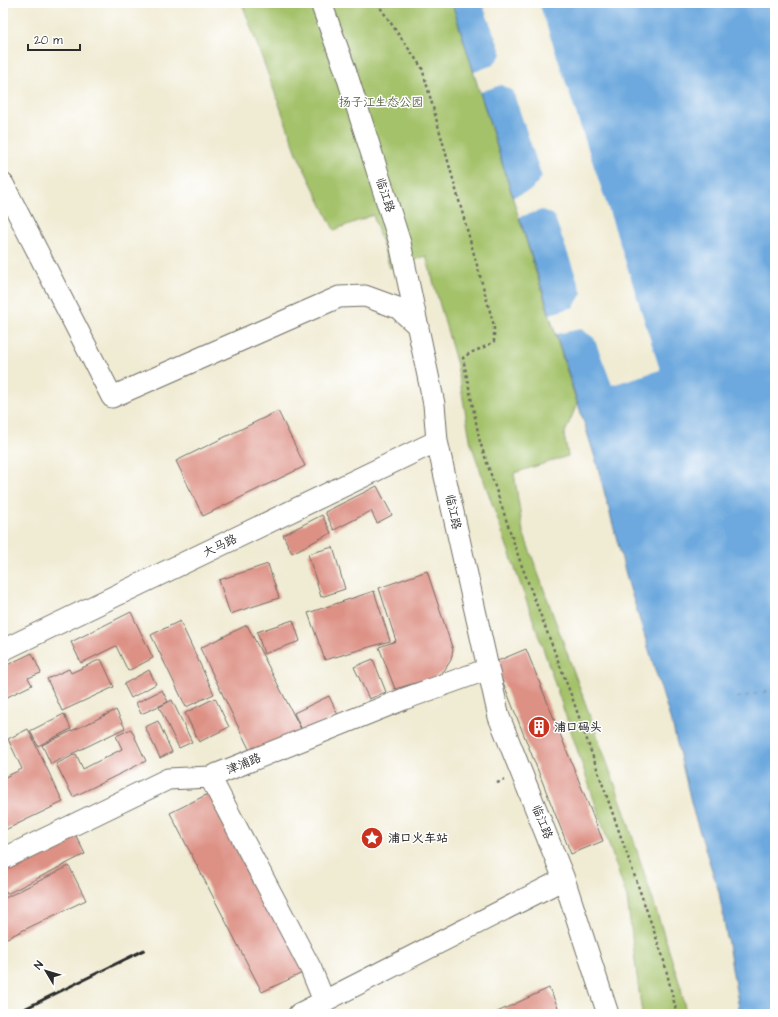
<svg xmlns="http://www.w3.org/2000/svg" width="778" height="1017" font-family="'Architects Daughter','LXGW WenKai TC',sans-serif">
<rect width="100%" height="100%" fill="#fff"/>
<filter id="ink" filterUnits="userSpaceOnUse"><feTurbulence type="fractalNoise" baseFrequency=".025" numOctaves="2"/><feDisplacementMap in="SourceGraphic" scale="8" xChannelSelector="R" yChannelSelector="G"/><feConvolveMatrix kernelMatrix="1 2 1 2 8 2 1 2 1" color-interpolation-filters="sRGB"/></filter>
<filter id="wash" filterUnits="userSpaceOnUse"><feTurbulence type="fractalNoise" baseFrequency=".012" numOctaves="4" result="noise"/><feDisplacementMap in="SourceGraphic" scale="16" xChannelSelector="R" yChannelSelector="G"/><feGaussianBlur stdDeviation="0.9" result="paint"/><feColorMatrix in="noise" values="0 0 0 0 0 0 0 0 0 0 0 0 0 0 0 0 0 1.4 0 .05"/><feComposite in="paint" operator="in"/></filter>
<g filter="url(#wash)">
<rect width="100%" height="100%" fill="#f0ebd3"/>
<!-- green -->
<path fill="#a4c26a" stroke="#68764a" d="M242,3H452L577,404L564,435L568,456L514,473L523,532L622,804L681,988L686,1014H642L627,898L542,645L471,444L457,365L426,256L390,268L373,215L334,230L298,156Z"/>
<!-- water -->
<path fill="#6da9de" stroke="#4c6a84" d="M452,3H775V1014H740L719,892L694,814L674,731L628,582L597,464Z"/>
<!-- pier -->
<path fill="#f0ebd3" d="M482,3H539L619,241L660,370L612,385L594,338L581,329L556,334L550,314L574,307L582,293L554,215L542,210L519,217L513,197L531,190L542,177L513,91L501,85L480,92L474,72L493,65L502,54Z"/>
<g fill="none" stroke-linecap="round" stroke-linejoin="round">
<!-- ferry -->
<path stroke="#455d73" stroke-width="1" stroke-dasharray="5 4" stroke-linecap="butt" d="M736,698L775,690"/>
</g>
<g id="blocks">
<!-- building -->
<path fill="#dd9084" d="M278,411L305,466L203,516L176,461Z
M377,486L392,515L377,523L371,511L334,530L325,512Z
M322,515L331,533L292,553L283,535Z
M333,547L345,589L321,597L308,554Z
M268,564L279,598L230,614L219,580Z
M427,571L453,650L451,660L444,671L433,678L395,689L379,647L396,641L379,588Z
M374,591L390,641L325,660L308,613Z
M131,612L153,658L128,671L116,646L81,663L71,642Z
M293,620L300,641L264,654L257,632Z
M180,621L214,694L186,707L151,635Z
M247,625L302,731L251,753L200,648Z
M526,649L603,841L571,854L495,662Z
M32,653L41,673L28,678L32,685L3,699V667Z
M101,659L114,687L62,711L47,679L69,669L71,673Z
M373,659L386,692L369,699L354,667Z
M149,670L156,684L131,698L124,684Z
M162,690L168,702L141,714L136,703Z
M329,696L338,715L303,732L294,713Z
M215,698L229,727L199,742L185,713Z
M172,700L192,742L179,748L159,707Z
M116,710L125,728L51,764L42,745Z
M64,714L71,729L38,746L30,731Z
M158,721L172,752L160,758L145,727Z
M28,729L63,802L3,831V778L22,769L8,739Z
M131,729L146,761L73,797L56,764L76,754L83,769L122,749L116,736Z
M216,790L311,969L262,992L170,813Z
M74,832L85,854L7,894L3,887V868Z
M69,866L86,900L3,940V899Z
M549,988L561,1014H493Z"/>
</g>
</g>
<g filter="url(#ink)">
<use href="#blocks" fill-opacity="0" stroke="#706e66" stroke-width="1"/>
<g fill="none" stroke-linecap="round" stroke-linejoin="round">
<!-- minor casing -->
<g stroke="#706e66" stroke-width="23">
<path id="minor" d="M321,3L345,69L400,243L434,404L437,441L499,717L564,879L608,1014
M3,184L112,397L339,297L365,296L398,308L418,326
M3,650L437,441
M210,777L311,969L324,1001
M3,859L168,779L210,777L404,699L488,669
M299,1014L564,879"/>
</g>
<!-- path -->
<path stroke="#706e66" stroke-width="2.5" stroke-dasharray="3 3" stroke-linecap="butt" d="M377,3L422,68L494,326V341C485,349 472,350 463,358L480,442L520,561L573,700L663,957L677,1014
M497,783L504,780"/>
<!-- minor -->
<use href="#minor" stroke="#fff" stroke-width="21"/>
<!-- rail -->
<path stroke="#2b2b2b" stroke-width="3" d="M14,1014L144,950"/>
</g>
</g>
<!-- icons -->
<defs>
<g id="building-disc" transform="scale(1.15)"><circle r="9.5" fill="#c8321e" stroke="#fff"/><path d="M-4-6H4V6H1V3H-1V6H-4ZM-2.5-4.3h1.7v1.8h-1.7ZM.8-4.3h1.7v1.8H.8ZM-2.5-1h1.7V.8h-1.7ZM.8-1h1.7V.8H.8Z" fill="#fff"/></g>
<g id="sight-disc" transform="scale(1.15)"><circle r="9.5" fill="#c8321e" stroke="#fff"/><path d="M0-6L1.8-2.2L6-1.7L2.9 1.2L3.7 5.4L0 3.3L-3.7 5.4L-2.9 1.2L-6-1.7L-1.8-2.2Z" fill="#fff"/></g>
</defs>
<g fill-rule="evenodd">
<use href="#building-disc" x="539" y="727"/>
<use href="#sight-disc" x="372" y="838"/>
</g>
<g text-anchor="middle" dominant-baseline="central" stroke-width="3" stroke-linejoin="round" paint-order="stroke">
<!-- park labels -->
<g font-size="12" fill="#556041" stroke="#fff">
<text x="381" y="102">扬子江生态公园</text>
</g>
<!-- street labels -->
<g font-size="12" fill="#2b2b2b" stroke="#fff">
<text transform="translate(385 195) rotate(72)">临江路</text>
<text transform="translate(453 512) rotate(78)">临江路</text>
<text transform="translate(220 546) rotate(-26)">大马路</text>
<text transform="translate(244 764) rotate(-22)">津浦路</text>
<text transform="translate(542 822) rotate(68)">临江路</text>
</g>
<!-- poi labels -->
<g font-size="12" font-weight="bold" fill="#2b2b2b" stroke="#fff" text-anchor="start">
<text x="554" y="727">浦口码头</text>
<text x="388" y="838">浦口火车站</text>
</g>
</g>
<!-- margin -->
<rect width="778" height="1017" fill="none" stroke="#fff" stroke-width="16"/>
<!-- north arrow -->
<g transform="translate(46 971) rotate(308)" stroke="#ffffff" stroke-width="3" paint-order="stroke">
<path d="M0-3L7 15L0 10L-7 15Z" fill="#2b2b2b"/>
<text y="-6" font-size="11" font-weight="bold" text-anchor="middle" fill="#2b2b2b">N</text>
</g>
<!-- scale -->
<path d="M28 44v6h52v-6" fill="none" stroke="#2b2b2b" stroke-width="2"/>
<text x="34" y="44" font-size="12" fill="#2b2b2b" stroke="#ffffff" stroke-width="3" paint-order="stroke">20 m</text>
</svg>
